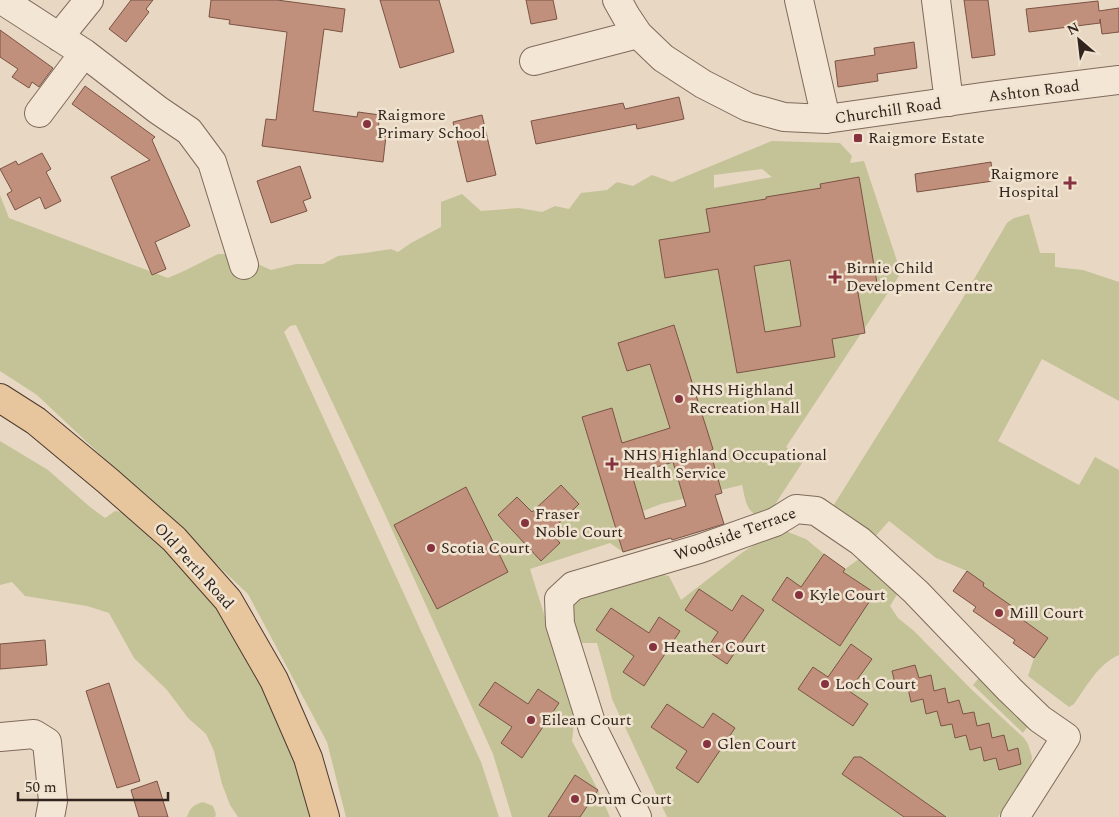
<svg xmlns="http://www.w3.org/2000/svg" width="1119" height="817" font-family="Spectral,serif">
<rect width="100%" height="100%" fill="#e8d7c2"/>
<!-- green -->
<path fill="#c4c398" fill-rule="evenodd" d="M772,141L840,143L852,156L850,163L864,161L901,273L786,447L804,460L774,506L769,510L756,515C745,509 745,496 742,485L661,504L643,511L653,543L623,552L610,543L530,569L575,714L572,741L598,790L610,817H512L493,754L384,512L296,325L290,326L284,332L481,762L499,817H346L327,742L248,594L37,395L0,371V195L9,218L168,278L186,270L218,254H236L271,270L296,264H323L338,256L365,253L391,249L398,252L411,243L441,227V202L462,194L481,211L519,208L542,212L555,206L569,209L581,193L607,190L617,182L633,186L652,175L672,182ZM762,169L772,177L714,188V175Z
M1029,214L1040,253H1055V267L1083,270L1119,282V401L1042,359L998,441L1079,485L1095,457L1119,470V655C1098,664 1087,686 1074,704L1069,707L1028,676L1034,658L1048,638L1023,620L1026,616L981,588L984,583L967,571L936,558L889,521L873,539L830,511L957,308L1007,223L1014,218Z
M0,441L48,470L90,507L105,518L115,511L144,515L181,552L257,663L294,760L312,817H238L230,805L222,784L214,751L206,734L188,718L167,690L134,658L109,613L87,606L25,596L12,582L0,585Z
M780,529L806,539L824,554L845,569L863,556L901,588L890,606L898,618L914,631L971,689L1024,738L1028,744L1032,757L1031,764L998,817H667L612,699L609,686L597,643H582L568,612L576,597L653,573L669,576L681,600L743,552Z
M983,673L1028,726L1023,733L973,685Z
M203,802L213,806L216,814L215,817H187C190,808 193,805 203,802Z"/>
<!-- building -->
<path fill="#c1907c" stroke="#7b5344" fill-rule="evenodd" d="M131,0H153L146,9L149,12L126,42L109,29Z
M211,0H277L345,9L342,32L324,29L313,111L357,117L358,112L380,115L377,135L386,136L383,162L262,146L266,119L276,120L287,32L229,24L230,20L209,17Z
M380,0H439L454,52L400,68Z
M526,0H553L557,19L531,24Z
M964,0H988L995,55L972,58Z
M1098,1L1099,11L1119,8V32L1102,34L1100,19V23L1029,32L1026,9Z
M0,30L53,68L39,87L32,82L29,88L12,77L18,69L0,57Z
M914,42L917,68L877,74L878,81L838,87L835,61L875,55L874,48Z
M85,86L155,137L152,140L190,226L155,242L166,269L152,275L111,177L150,160L72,104Z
M679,97L684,119L637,129L636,124L536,144L531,121L623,103L625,109Z
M482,115L496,175L467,182L453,122Z
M42,153L51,169L46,172L61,201L45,209L40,197L15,210L7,194L12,191L0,169L16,161L18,165Z
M991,162L993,181L917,192L915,174Z
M300,166L311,198L303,201L307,211L271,223L257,181Z
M859,177L877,283L857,287L865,333L832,339L835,357L737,373L718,269L665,278L659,240L710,232L706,209L766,199V197L821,188L820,184ZM790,260L801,326L765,332L754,266Z
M674,325L713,449L710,451L722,493L715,495L724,524L672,540L671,538L623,552L582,417L612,408L622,443L670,428L650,364L627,371L618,343ZM673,462L686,506L645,519L632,475Z
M561,485L579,504L550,532L560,543L541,561L498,515L517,497L532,512Z
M466,487L508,572L437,609L394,525Z
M824,554L845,569L843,572L875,593L840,646L772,600L787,577L801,587Z
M967,571L984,583L983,586L1026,616L1023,620L1048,638L1034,658L1013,643L1015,640L973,611L976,607L953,591Z
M699,589L732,611L742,595L764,610L727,664L706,650L718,632L685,610Z
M611,608L649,633L659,617L680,631L644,686L623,672L634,656L596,630Z
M45,640L47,665L0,669V644Z
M851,644L872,659L849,691L868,704L853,726L798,689L813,667L828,677Z
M915,665L919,678L931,675L934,691L945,688L948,703L959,700L963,714L974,712L977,726L989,723L992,738L1004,735L1008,751L1018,748L1021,764L999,770L996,758L984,761L981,747L970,750L966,735L955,738L952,724L941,726L937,711L926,714L923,699L911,702L908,688L897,691L892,671Z
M495,682L528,704L538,689L559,703L522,758L501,743L512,727L479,705Z
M109,683L140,781L117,788L86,691Z
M667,704L703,728L713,713L735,728L698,783L676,768L687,751L651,727Z
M854,757H861L946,817H904L842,774Z
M575,775L598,790L580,817H548Z
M157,781L168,817H139L131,790Z"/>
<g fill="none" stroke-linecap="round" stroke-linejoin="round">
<!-- minor casing -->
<g stroke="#7f6a5b" stroke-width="30">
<path id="minor" d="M2,0L84,53L158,110L189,131L212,162L244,265
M617,0L626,16L638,34L663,58L703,84L748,107L784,117L826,119L989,96L1119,80
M799,0L826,119
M936,0L949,102
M59,37L89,0
M534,61L638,34
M39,113L84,53
M0,737L34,734L47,742L53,801L50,817
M637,817L593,729L560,624L559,599L573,586L699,549L775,522L796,509L816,511L860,541L916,592L1010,690L1040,719L1066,737L1015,817"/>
</g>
<!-- major casing -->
<g stroke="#4d392f" stroke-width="30">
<path id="major" d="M0,398L36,421L108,481L174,539L228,600L274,680L308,758L325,817"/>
</g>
<!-- minor -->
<use href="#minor" stroke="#f4e6d4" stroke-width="28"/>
<!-- major -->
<use href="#major" stroke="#e7c69e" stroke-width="28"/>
</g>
<!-- markers -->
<g fill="#87333f" stroke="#f0e3d0" stroke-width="2">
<circle cx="367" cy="124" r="5"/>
<rect x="853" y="133" width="10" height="10" rx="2.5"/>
<path d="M1067.5 175.5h5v5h5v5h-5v5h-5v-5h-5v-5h5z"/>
<path d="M832.5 269.5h5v5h5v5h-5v5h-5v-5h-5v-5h5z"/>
<circle cx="679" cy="399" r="5"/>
<path d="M609.5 456.5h5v5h5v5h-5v5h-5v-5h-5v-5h5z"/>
<circle cx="525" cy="523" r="5"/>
<circle cx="431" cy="548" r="5"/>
<circle cx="799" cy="595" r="5"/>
<circle cx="999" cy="613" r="5"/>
<circle cx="653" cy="647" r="5"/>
<circle cx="825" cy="684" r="5"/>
<circle cx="531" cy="720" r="5"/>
<circle cx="707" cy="744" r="5"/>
<circle cx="575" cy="799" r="5"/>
</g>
<g text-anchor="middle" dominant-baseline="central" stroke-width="5" stroke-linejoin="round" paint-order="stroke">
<!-- street labels -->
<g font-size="16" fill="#31241e" stroke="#f0e3d0">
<text transform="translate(1034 91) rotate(-7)">Ashton Road</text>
<text transform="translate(888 111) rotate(-8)">Churchill Road</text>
<text transform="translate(735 534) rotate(-20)">Woodside Terrace</text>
<text transform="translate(194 566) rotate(48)">Old Perth Road</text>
</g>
<!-- poi labels -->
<g font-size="16" fill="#31241e" stroke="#f0e3d0" text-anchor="start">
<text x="377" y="115">Raigmore<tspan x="377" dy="18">Primary School</tspan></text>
<text x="868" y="138">Raigmore Estate</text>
<text x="1059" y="174" text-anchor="end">Raigmore<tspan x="1059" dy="18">Hospital</tspan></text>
<text x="846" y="268">Birnie Child<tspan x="846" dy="18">Development Centre</tspan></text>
<text x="689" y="390">NHS Highland<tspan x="689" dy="18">Recreation Hall</tspan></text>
<text x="623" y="455">NHS Highland Occupational<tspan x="623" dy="18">Health Service</tspan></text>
<text x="535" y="514">Fraser<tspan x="535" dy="18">Noble Court</tspan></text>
<text x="441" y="548">Scotia Court</text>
<text x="809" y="595">Kyle Court</text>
<text x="1009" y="613">Mill Court</text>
<text x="663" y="647">Heather Court</text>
<text x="835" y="684">Loch Court</text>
<text x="541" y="720">Eilean Court</text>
<text x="717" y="744">Glen Court</text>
<text x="585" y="799">Drum Court</text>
</g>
</g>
<!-- north arrow -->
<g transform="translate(1079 40) rotate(332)" stroke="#f0e3d0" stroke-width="4" paint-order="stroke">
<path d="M0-4L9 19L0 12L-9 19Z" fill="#31241e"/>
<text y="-8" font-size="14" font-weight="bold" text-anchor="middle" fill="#31241e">N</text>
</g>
<!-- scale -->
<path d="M18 792v8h150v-8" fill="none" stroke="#31241e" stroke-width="2.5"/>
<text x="25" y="792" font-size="15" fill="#31241e" stroke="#f0e3d0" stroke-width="4" paint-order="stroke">50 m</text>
</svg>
